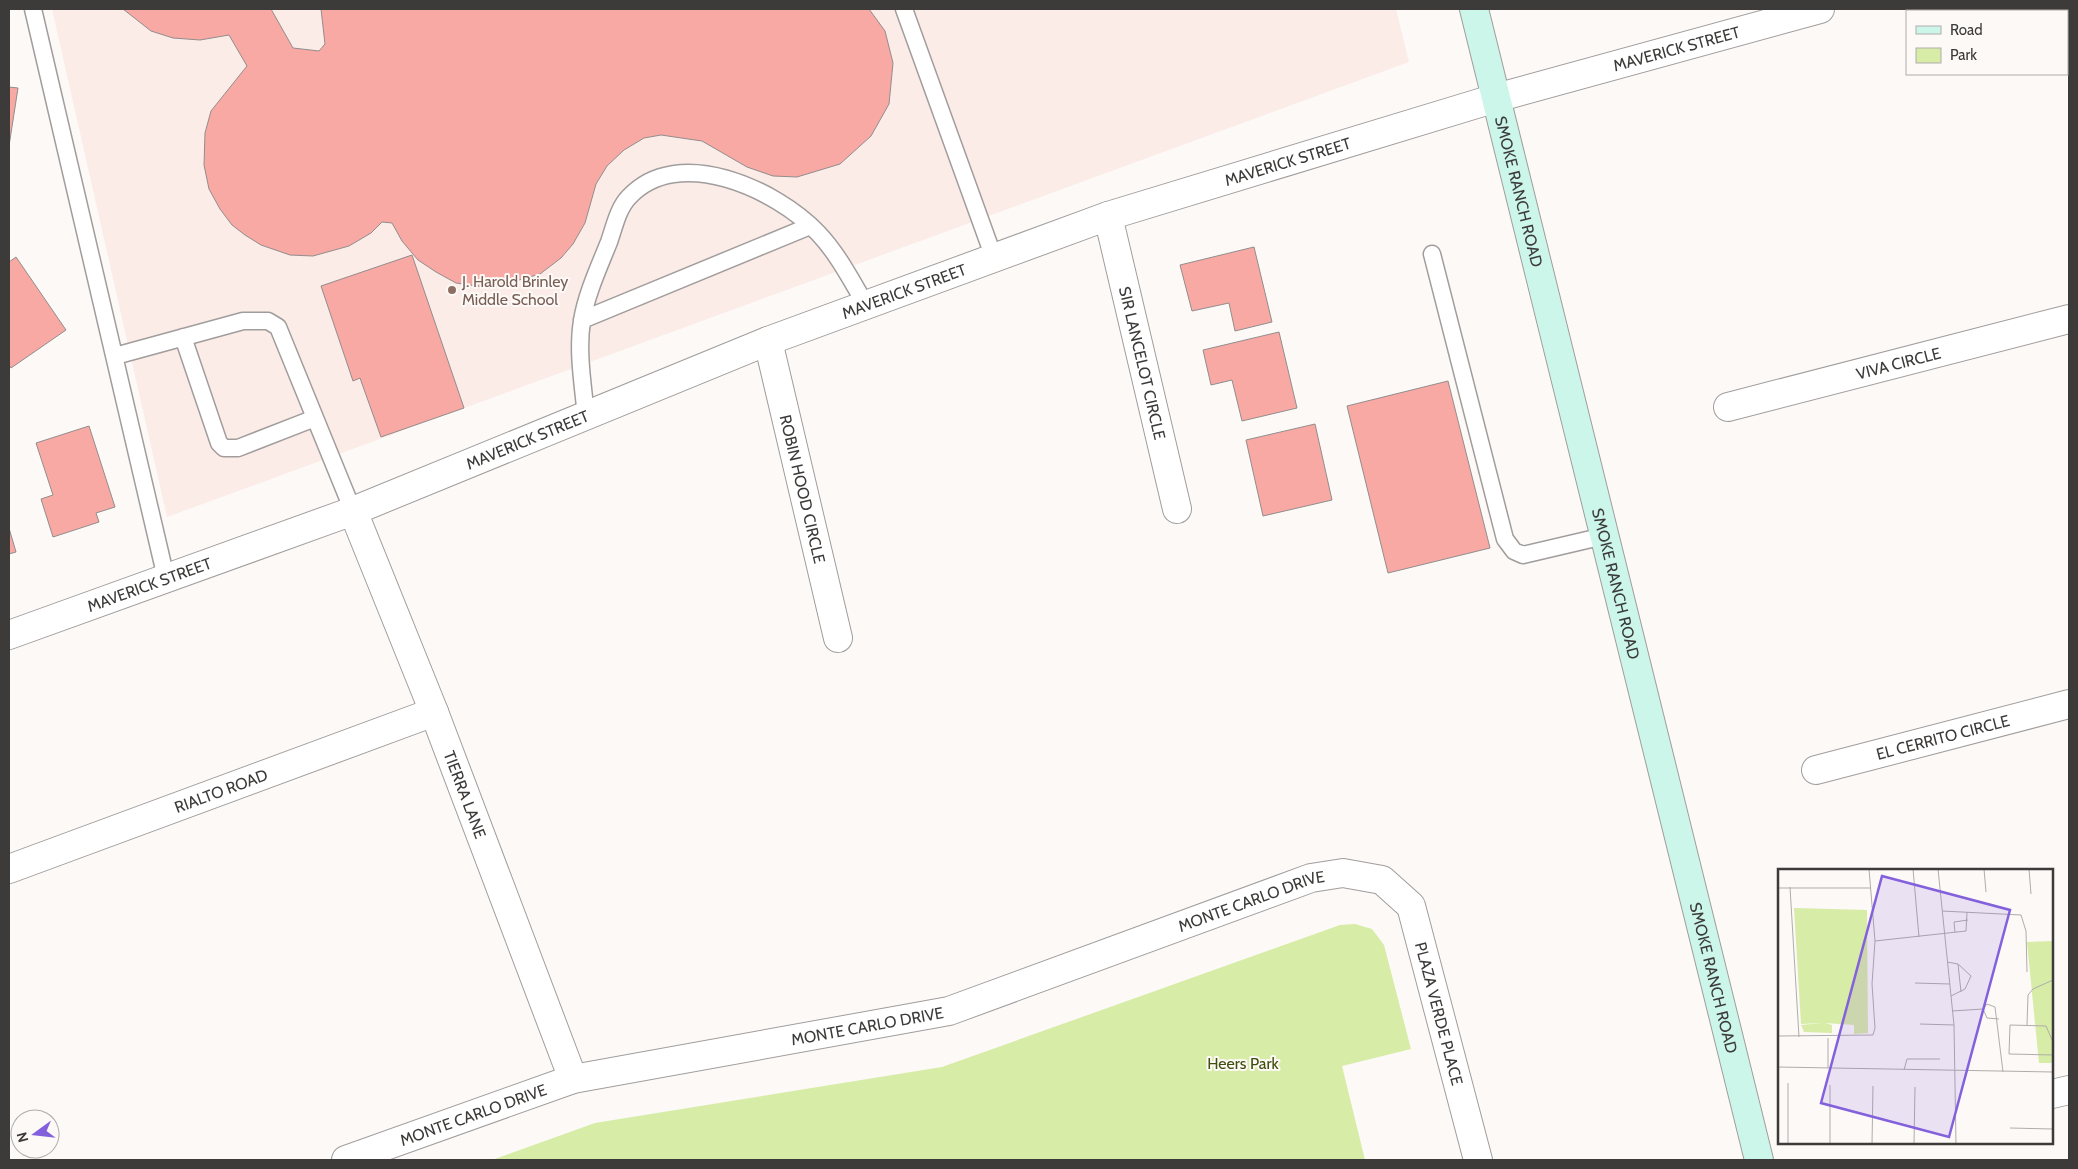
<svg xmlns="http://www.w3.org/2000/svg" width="2078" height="1169" font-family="Cabin,sans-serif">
<rect width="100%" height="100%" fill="#fcf9f7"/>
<!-- education -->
<path fill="#fcece8" d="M52,9H1396L1409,62L167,517Z"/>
<!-- green -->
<path fill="#d7eca6" d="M1355,924L1372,929L1384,945L1411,1049L1342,1066L1365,1160H492L595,1123L942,1067L1340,925Z"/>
<!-- building -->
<path fill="#f9a9a3" stroke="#918d8d" d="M123,9H271L293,48L319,51L325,44L321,9H869L885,31L893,63L889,104L871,136L840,164L797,177L773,176L747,167L702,141L661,135L644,138L624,150L607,166L596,184L585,223L573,244L561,258L540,274L491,288L456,283L436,272L418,260L402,241L392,223L382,222L371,233L349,246L313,256L290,255L261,245L245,235L232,225L220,209L209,189L204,165L205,133L211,111L247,66L229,35L200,40L173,38L151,31Z
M9,87L18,88L9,146Z
M1254,247L1272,322L1235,331L1229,303L1192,311L1180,265Z
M412,255L464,408L381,437L360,378L353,381L321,286Z
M16,257L66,330L11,368L9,365V262Z
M1279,332L1297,408L1242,421L1232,380L1211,385L1203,350Z
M1448,381L1490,548L1388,573L1347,406Z
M1315,424L1332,500L1263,516L1246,440Z
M89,426L115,507L96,513L99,522L53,537L41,499L53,495L36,443Z
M9,528L16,552L9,554Z"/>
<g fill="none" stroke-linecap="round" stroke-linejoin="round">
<!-- lane casing -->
<g stroke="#a19d9c" stroke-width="19">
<path id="lane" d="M33,9L166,578
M904,9L994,258
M1432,254L1505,539L1514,551L1523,555L1604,536
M582,320L810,226
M183,337L219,443L224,448H238L315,418
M115,356L243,321H268L278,327L353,511
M586,416C583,385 577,351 582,321C586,295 599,267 609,242C614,228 618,208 629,197C678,144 776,189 818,233C838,254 851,280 866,305"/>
</g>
<!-- street casing -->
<g stroke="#a19d9c" stroke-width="30">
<g id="street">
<path id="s1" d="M1108,216L1177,509"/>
<path id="s2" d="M768,341L838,638"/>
<path id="s3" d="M1728,407L2069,319"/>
<path id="s4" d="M353,511L434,712L573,1079"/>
<path id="s5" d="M9,635L353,511L768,341L1108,216L1496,98L1820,9"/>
<path id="s6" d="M1816,770L2069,704"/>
<path id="s7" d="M9,869L434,712"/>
<path d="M2052,1094L2069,1090"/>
<path id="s8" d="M346,1160L573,1079L949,1011L1311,878L1343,873L1382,880L1411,906L1478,1160"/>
</g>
</g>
<!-- secondary casing -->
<g stroke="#a19d9c" stroke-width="30">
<g id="secondary">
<path id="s9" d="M1474,9L1759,1160"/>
</g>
</g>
<!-- lane -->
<use href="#lane" stroke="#fff" stroke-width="16"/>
<!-- street -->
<use href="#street" stroke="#fff" stroke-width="28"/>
<!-- secondary -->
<use href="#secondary" stroke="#ccf6ea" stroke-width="28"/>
</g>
<!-- markers -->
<circle fill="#8d6e63" stroke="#fcf9f7" stroke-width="2" cx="452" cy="290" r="5"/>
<g text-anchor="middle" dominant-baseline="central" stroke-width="4" stroke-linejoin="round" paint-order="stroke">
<!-- street labels -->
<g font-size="16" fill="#3c3b3a" stroke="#fcf9f7">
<text stroke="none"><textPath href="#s5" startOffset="1769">MAVERICK STREET</textPath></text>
<text stroke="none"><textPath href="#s5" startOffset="1364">MAVERICK STREET</textPath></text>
<text stroke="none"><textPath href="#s9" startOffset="188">SMOKE RANCH ROAD</textPath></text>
<text stroke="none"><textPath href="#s5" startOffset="959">MAVERICK STREET</textPath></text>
<text stroke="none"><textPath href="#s1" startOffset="151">SIR LANCELOT CIRCLE</textPath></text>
<text stroke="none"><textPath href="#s3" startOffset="176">VIVA CIRCLE</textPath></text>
<text stroke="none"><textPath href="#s5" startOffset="554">MAVERICK STREET</textPath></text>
<text stroke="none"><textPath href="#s2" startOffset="152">ROBIN HOOD CIRCLE</textPath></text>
<text stroke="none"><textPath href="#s5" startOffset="149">MAVERICK STREET</textPath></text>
<text stroke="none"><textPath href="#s9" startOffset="592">SMOKE RANCH ROAD</textPath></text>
<text stroke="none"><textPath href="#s6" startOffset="131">EL CERRITO CIRCLE</textPath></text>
<text stroke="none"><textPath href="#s7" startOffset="226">RIALTO ROAD</textPath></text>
<text stroke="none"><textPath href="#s4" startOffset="305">TIERRA LANE</textPath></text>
<text stroke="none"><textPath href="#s8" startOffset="945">MONTE CARLO DRIVE</textPath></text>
<text stroke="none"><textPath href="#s9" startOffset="998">SMOKE RANCH ROAD</textPath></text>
<text stroke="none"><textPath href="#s8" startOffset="1231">PLAZA VERDE PLACE</textPath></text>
<text stroke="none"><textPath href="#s8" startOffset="540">MONTE CARLO DRIVE</textPath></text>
<text stroke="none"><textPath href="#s8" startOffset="135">MONTE CARLO DRIVE</textPath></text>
</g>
<!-- education labels -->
<g font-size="16" fill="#785e54" stroke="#fcf9f7" text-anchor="start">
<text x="462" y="281">J. Harold Brinley<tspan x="462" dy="18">Middle School</tspan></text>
</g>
<!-- park labels -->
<g font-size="16" fill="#404f0d" stroke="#fcf9f7">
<text x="1243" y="1063">Heers Park</text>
</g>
</g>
<!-- overview -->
<g transform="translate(1778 869)">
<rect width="275" height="275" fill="#fcf9f7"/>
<path d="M16,39L89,41L90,164L76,165V156L47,154L54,156V164L26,163L23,156L44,154L23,155ZM275,72V194H261L249,73Z" fill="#d7eca6"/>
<path fill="none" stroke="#afadab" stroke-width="1" d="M135,0L141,68M160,0L176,156L178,275M206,0L208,23M251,0L253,25M12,18L21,168M0,19H93M164,42L243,46L248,62L249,103M177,63L176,53L190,51M97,72L188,62L189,43M169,93L180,95L193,107L187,120L173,127M180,95L183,123M137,114L172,115M205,140L209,149L221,150M174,142L205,140L209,135L217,138L225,203M142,155L176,156M249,156L250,126L255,120L275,111M0,167L95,166L97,159L94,115L97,72L91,0M275,173L268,157L232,156L231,185L275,186M0,198L275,203M50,199V169M126,201L129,190H162M232,259L275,260M10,275V214M52,275V216M94,275L95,217M136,275L137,218"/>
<path fill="#8461dc" fill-opacity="0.15" stroke="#8461dc" stroke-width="2.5" d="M104,7L232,41L171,268L43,234Z"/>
<rect width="275" height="275" fill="none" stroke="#3c3b3a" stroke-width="2.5"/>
</g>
<!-- border -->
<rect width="2078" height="1169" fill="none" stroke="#3c3b3a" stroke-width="20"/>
<!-- legend -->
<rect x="1906" y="10" width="162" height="65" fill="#fcf9f7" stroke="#afadab"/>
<rect x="1916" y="26" width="25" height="8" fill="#ccf6ea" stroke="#afadab"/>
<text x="1950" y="35" font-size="15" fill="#3c3b3a">Road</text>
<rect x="1916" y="48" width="25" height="15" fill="#d7eca6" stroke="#afadab"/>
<text x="1950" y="60" font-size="15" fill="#3c3b3a">Park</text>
<!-- north arrow -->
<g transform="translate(35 1134) rotate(255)"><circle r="24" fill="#fcf9f7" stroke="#afadab"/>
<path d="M0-4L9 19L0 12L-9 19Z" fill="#8461dc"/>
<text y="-8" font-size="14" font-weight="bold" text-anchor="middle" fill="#3c3b3a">N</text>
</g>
</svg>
